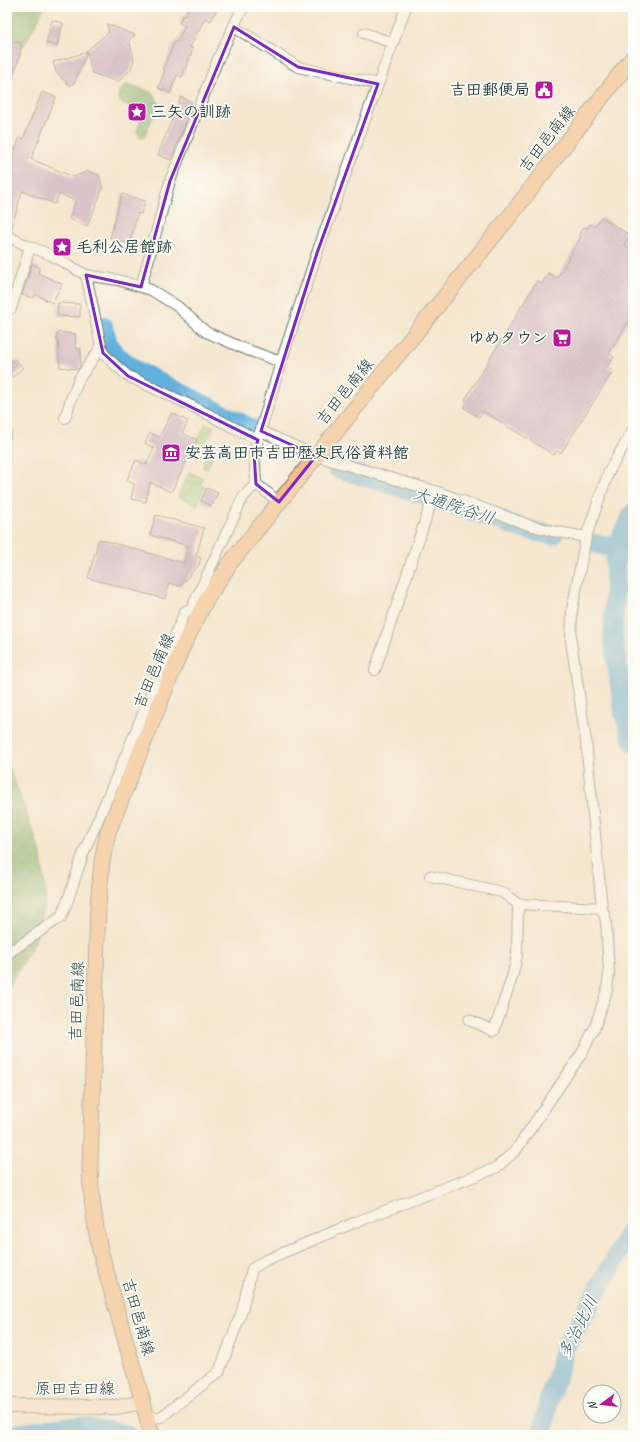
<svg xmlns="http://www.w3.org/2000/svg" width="640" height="1442" font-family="Caveat,'Klee One',sans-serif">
<defs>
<pattern id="forest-crowns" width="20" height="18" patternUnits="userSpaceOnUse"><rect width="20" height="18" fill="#79b26f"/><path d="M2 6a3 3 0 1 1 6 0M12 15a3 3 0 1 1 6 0" fill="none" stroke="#63925c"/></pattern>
<pattern id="garden-furrows" width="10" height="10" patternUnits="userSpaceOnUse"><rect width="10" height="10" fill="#97cf81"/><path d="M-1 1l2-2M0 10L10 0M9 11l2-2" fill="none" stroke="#7ba96a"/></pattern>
<pattern id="building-back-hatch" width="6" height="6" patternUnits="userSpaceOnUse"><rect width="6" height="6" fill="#bf9ec6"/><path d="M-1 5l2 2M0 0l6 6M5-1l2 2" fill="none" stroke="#9b82a2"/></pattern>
</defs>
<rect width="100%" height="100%" fill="#fdfcf7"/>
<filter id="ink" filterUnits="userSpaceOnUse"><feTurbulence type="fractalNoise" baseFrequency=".025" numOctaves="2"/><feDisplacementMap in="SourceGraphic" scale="8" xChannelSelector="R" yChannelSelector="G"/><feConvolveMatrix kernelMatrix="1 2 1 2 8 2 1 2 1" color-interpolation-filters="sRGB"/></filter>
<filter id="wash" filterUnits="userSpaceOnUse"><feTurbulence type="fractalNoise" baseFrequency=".012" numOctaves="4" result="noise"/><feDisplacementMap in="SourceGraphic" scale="16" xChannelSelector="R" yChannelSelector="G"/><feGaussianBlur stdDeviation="0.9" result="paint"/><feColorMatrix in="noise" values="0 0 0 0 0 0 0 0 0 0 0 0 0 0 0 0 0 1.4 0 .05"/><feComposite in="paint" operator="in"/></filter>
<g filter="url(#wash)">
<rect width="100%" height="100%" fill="#f5e7d0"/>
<!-- forest -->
<path fill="url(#forest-crowns)" stroke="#4c7852" d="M7,7H45L24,46L7,42Z
M128,84L154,93L159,104L144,137H140L137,131L144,109L134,105L127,106L121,103L118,97L119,91Z
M7,430L14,432L7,465Z
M7,761L41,853L46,895L35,942L7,990Z"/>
<!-- garden -->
<path fill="url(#garden-furrows)" stroke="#5b865a" d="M206,423L214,427L205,445L197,441Z
M210,448L215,451L207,469L202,467Z
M189,472L203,478L200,485L205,487L197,505L178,496Z"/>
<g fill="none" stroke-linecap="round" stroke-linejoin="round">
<!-- river -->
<path stroke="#60b0db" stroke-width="20" d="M103,326L108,344L117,356L135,370L250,428
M337,468L445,501L524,529L553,535
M633,513L616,548L613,637L624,713L633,742
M597,544L616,548
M9,1435L49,1429L82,1426L128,1435
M542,1435L549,1398L558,1374L564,1349L607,1274L633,1226"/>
</g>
<g id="blocks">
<!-- building -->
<path fill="url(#building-back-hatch)" d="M189,7H218L211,21L205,18L190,47L193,49L182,77L177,75L170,93L158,88L165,70L163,69L175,41L177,42L185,26L179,23L183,15L185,16Z
M52,20L63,23L57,46L46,43Z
M107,24L135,35L129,40L134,59L131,69L118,82L92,73L87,52H85L109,32Z
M10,41L21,43L20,55L9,87H7V65Z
M87,52L75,82L70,86L56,72L53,62Z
M42,92L56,97L31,159L74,177L88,171L99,175L103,188L87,226L69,219L76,201L59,194L55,204L22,191L11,231L7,230V170L20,137L23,139Z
M181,97L192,102L188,111L190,112L171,160L158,155Z
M122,194L145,201L141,214L138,213L129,244L110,238Z
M601,217L630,235L624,245L633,250V314L609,354L614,357L607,367L613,371L561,453L557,451L554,455L483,411L479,417L464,408L467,402L465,400L537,281L542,284L548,273L557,278L581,237L579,236L584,227L587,228L590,224L595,227Z
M32,264L40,267L38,273L62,284L52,303L35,294L34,298L22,295Z
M58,303L80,304V317L57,316Z
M58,332L76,334L75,348L81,349L80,367L78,369L60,367L58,340H56Z
M15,359L23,368L13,377L7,371V366Z
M172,413L188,421L182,433L197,440L171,492L150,482L146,502L131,499L134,484L127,480L136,460L146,465L154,448L145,443L150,433L159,437Z
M207,488L218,493L211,506L201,501Z
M156,515L204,528L196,556L201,558L199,565L180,586L169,583L165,599L88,578L99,539L184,563L189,546L150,535Z"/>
</g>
</g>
<g filter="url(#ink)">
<use href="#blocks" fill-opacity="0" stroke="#6a786b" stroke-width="1"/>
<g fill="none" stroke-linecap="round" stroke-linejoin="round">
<!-- street casing -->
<g stroke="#6a786b" stroke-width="12">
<path id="street" d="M234,27L298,67L378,84
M364,33L393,43
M7,236L26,245L51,255L86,275L118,280L151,290L177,306L206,332L245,349L281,362
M86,275L100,341L103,353L114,364L128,376L194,407L258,440
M141,287L170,181L218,59L243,7
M7,310L11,309L30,247
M65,418L71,399L79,379L101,347
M261,431L316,456L435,491L375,670
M435,491L529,525L552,531L586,537
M279,502L256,484L254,452L281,362L317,253L406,7
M430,876L502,892L518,904L602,908
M7,954L61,917L68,900L83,854L128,750L185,611L191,610L243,497L256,484
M469,1020L494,1031L513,974L517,955L518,904
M148,1418L161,1417L219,1372L242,1311L252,1269L266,1260L356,1222L496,1168L516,1150L582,1053L595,1027L607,990L609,973L606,921L602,908L586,741L571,641L572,610L586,537L609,471L633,430"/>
</g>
<!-- secondary casing -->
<g stroke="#6a786b" stroke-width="16">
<path id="secondary" d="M7,1406L117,1407L143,1402"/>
</g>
<!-- primary casing -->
<g stroke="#6a786b" stroke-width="17">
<path id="primary" d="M152,1435L100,1250C94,1222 91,1196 90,1168L98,905L102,861L108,832L181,650L206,600L231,562L513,212L633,57"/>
</g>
<!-- street -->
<use href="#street" stroke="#fff" stroke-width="10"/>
<!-- secondary -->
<use href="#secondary" stroke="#fde4d0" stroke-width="14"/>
<!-- primary -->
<use href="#primary" stroke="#f9bc8a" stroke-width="15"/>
</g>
</g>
<!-- marked area -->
<path d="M0 0H640V1442H0ZM234,27L298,67L378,84L317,253L261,431L316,456L279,502L256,484L254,452L258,440L128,376L103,353L86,275L141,287L170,181Z" fill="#f5e7d0" fill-opacity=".55" fill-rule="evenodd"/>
<path fill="none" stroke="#7b2cbf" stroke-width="3" stroke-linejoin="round" d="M234,27L298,67L378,84L317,253L261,431L316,456L279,502L256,484L254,452L258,440L128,376L103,353L86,275L141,287L170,181Z"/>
<!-- icons -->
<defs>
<g id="civic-square" transform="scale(1)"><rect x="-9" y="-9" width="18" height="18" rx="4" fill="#b5179e" stroke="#fdfcf7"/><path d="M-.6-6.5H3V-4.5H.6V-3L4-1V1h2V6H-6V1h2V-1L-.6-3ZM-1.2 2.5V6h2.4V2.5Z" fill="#fff"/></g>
<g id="sight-square" transform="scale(1)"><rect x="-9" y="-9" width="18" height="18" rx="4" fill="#b5179e" stroke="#fdfcf7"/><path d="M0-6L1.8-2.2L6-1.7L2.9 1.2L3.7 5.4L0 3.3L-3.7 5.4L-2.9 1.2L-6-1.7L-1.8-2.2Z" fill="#fff"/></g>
<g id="supermarket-square" transform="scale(1)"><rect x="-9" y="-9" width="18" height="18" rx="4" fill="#b5179e" stroke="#fdfcf7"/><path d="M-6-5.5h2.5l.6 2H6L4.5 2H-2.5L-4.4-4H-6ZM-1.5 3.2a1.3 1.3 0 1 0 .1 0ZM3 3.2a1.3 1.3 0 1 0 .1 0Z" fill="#fff"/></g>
<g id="museum-square" transform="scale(1)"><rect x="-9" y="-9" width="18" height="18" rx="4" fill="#b5179e" stroke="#fdfcf7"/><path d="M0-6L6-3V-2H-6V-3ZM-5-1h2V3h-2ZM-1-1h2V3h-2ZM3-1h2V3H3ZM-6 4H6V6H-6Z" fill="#fff"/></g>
</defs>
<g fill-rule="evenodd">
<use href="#civic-square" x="544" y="90"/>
<use href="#sight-square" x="137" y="112"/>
<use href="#sight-square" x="62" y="247"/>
<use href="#supermarket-square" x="562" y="338"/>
<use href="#museum-square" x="171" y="453"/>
</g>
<g text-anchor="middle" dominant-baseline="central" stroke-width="3.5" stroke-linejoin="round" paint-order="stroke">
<!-- poi labels -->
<g font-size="16" font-weight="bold" fill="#1f3d34" stroke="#fdfcf7" text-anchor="start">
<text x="530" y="90" text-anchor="end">吉田郵便局</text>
<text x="151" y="112">三矢の訓跡</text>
<text x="76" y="247">毛利公居館跡</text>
<text x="548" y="338" text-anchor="end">ゆめタウン</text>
<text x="185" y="453">安芸高田市吉田歴史民俗資料館</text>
</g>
<!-- street labels -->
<g font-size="16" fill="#1f3d34" stroke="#fdfcf7">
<text transform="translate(547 139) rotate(-52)">吉田邑南線</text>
<text transform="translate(345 392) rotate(-51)">吉田邑南線</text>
<text transform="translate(154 671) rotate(-67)">吉田邑南線</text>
<text transform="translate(77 1001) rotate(-88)">吉田邑南線</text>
<text transform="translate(138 1317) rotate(74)">吉田邑南線</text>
<text x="75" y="1389">原田吉田線</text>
</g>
<!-- water labels -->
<g font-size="17" font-style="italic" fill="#326066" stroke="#fdfcf7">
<text transform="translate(454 506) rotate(18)">大通院谷川</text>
<text transform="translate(578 1327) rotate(-63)">多治比川</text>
</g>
</g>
<!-- margin -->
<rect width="640" height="1442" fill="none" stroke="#fdfcf7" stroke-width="24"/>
<!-- north arrow -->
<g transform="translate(602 1404) rotate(255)"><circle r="19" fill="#fdfcf7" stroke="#a4b0a9"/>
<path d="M0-3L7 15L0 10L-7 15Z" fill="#b5179e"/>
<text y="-6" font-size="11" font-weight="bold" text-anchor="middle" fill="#1f3d34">N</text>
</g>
</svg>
